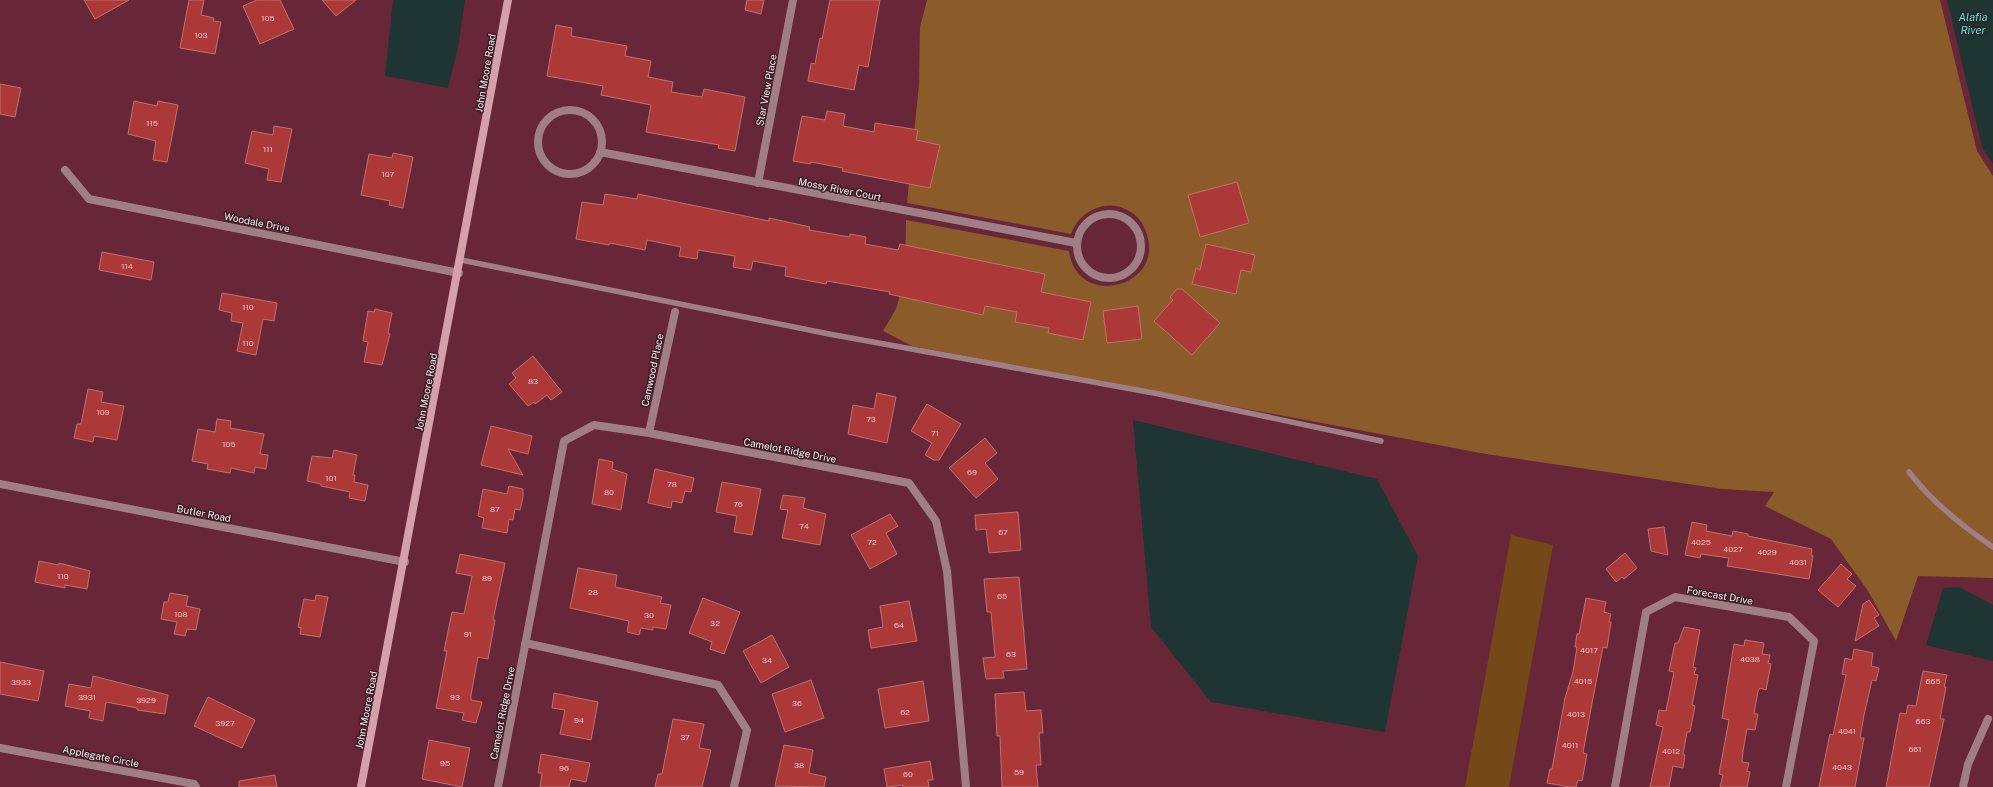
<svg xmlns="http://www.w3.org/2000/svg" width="1993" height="787" font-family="'Public Sans',sans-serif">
<rect width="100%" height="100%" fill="#682639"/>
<!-- green -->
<path fill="#744817" d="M1511,535L1553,545L1509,787H1465Z"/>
<!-- forest -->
<path fill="#8b5b29" d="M927,0H1940L1977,151L1993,176V578L1918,576L1896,641L1868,591L1831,539L1765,506L1774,492L1722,489L1486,454L912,346L883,331L896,309L905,277L906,220L1069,251C1077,310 1164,287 1147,235C1144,224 1138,215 1127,210C1105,198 1079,212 1071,234L907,203L919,84L920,27Z"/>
<!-- water -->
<path fill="#1e3532" d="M393,0H465L458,48L448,88L385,76Z
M1947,0H1993V164L1982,147Z
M1133,420L1377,479L1418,556L1385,732L1211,702L1151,627Z
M1959,587L1993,605V661L1926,645L1943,588Z"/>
<!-- building -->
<path fill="#ac3938" stroke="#be726d" d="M84,0H129L95,19Z
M189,0H204L201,15L214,18L213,21L221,22L215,54L180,48Z
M257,0H280L294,29L260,44L243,6Z
M322,0H356L336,16Z
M747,0H764L761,14L745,10Z
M830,0H880L868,67L859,65L854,90L808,81L811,63L815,64L820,38L822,39Z
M556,25L572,28L571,36L627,46L625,56L651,61L648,77L673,82L671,92L702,97L704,89L745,97L735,151L718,148L719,145L646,132L651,105L601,95L603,86L547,76Z
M0,84L21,88L15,117L0,114Z
M134,101L157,106L158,101L178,105L167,162L153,160L156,141L128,134Z
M827,111L845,114L843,126L874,132L875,123L900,127L918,130L916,140L940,145L930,188L842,171L843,168L811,162L810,164L793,161L802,116L825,120Z
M274,126L292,129L281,182L267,180L269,169L245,163L252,131L273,135Z
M393,153L413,157L403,208L389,205L390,201L361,195L369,154L392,158Z
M1237,182L1249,223L1200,237L1188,195Z
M605,194L637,199L638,194L769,221V218L810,227L809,230L850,237V234L866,237L865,244L898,250L900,244L1045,274L1041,292L1091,302L1083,340L1048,333L1049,328L1015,322L1017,312L985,306L983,315L889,294L890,292L827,281L826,284L785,276L786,267L753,261L751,270L733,267L735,256L698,250L697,259L679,256L681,247L647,240L645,250L610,243L609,245L576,239L582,202L603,205Z
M1206,244L1255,255L1251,272L1241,270L1236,294L1192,284L1196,268L1200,270Z
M102,252L154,262L151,280L99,270Z
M1177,289H1182L1220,323L1192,355L1154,321L1173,300L1170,297Z
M222,293L277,303L274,321L263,319L256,355L237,351L243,323L231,321L232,313L219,310Z
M1138,306L1142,339L1107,343L1103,311Z
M375,309L392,313L388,333L390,334L382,365L364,362L368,342L363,341L368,311L374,312Z
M533,356L562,392L551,400L547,395L535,404L534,402L528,406L509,384L516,378L512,373Z
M88,389L103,392L101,402L124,406L117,440L94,436L93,442L74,438L77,424H81Z
M877,393L896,397L887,443L848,434L853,405L874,409Z
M927,404L961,424L939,460H934L925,455L932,443L911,431Z
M217,419L231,421L230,428L264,434L260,454L268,455L266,469L255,467L254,473L231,468L230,473L207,469L208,464L192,461L198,429L215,432Z
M491,426L532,436L528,454L508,449L523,475L481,465Z
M985,438L997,453L985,463L998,479L976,498L949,468Z
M334,450L357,455L353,475H355L354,482L368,485L365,501L349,498L350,492L321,486V484L307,481L312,456L332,458Z
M599,459L613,462L612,469L627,474L621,510L592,504Z
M655,469L694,478L691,492L685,491L682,503L672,501L671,508L648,503Z
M722,482L761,489L752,535L734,532L737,516L716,512Z
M509,486L523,489V497L520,510L515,509L513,520L509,519L507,533L482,528L484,518L478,516L483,489L507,494Z
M783,495L805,498L803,508L826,514L820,545L782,538L788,510L780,509Z
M1018,512L1021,550L989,553L986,529L976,530L975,515Z
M890,514L898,526L886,533L897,554L870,569L851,535Z
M1692,522L1707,525L1706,531L1732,536L1733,531L1748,534V536L1812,549L1811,555L1813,556L1809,579L1727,566L1729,558L1701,554L1700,558L1685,555Z
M1664,527L1668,555L1651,551L1648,529Z
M1625,553L1637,568L1624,579L1622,577L1616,582L1606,569Z
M460,554L505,563L493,620H495L488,659L478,657L471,695V700L482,702L476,723L462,720L464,713L436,708L447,651H444L452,612L464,614L472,576L456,573Z
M39,561L58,565L59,563L90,571L87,589L65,585V588L35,582Z
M1841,564L1852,574L1847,579L1856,586L1838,607L1818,590Z
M578,568L617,575L615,587L662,597L660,603L671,605L666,629L653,627V630L641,628L639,635L627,632L629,621L570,608Z
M1019,577L1027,669L1003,671L1004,678L986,679L983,658L995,657L991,612H987L984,579Z
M170,593L188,596L186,606L200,609L196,630L187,629L185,636L174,634L177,622L161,619L164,602H168Z
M316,595L328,597L320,637L300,634L301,628L298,627L304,599L315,601Z
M703,598L740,612L724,654L710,649L712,642L689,633Z
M1586,598L1606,602L1604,612L1611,614L1609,622H1611L1607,648L1603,647L1592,703L1583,753L1587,754L1582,781L1578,780L1576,787H1570L1547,783L1550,769H1552L1565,698L1573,672L1577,647H1575L1577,634H1579Z
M1869,600L1879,615L1874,618L1879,626L1855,641L1863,604Z
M909,601L917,641L871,648L868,630L883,627L880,606Z
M1684,627L1700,630L1693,667L1696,668L1694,674L1698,675L1692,705L1695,706L1690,732H1687L1683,754L1685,755L1683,768L1673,766L1669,787H1650L1663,727L1656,725L1659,710L1666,711L1674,672L1669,671L1675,643H1678Z
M772,635L789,667L761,683L743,651Z
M1745,640L1764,643L1762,654L1770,655L1768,663L1771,664L1766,690L1760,688L1758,691L1754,714H1758L1755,730L1747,729L1743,751L1742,762L1749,763L1747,771L1750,772L1747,787H1720L1723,775L1719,774L1729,720L1722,718L1734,644L1744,646Z
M1854,649L1873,653L1871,666L1879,668L1876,681L1872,680L1864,715L1860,738H1864L1855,787H1819L1830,734L1833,735L1840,702L1846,675L1842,674L1845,658L1852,660Z
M0,662L44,671L38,701L0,694Z
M1923,671L1947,675L1944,687H1946L1940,719H1944L1929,787H1886L1900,713L1906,714L1908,705L1916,706Z
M93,676L168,695L165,714L137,710V708L106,702L103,721L89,718L90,711L65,706L69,684L91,688Z
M811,680L824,718L785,732L772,694Z
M923,681L929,721L885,728L878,689Z
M1024,692L1026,711L1041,710L1043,733H1039L1041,765H1036L1038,787H1002L1000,736H997L995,694Z
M554,693L598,702L591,740L560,734L565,710L552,708Z
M208,697L255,720L242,748L194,726Z
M673,719L704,724L699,748L711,750L702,787H655L658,774H662Z
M429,740L470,748L462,787L422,779Z
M784,745L813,750L809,773L826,777L824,787L775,786Z
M541,754L590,763L586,782L571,779L569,787H540L542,773H538Z
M930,761L933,780H928L929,787H903V785L887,787L884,769Z
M275,775L277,787H239V781Z"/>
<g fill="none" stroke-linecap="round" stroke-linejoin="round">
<!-- lane -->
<path stroke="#a07e85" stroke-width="5.5" d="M461,260L829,334L1159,394L1381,441
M1909,472C1932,502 1962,526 1993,547"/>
<!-- street -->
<path stroke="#a07e85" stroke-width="8" d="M538 142a32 32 0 1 1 64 0a32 32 0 1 1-64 0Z
M600,152L1076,243
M65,170L89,199L459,273
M758,183L793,0
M1077 246a32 32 0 1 1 64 0a32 32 0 1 1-64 0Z
M649,433L675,312
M0,484L405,562
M525,643L718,685L747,730L734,787
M0,748L194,784L196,787
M498,787L564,441L594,425L649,433L909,483L936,521L947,571L966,787
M1615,787L1646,612L1675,597L1789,617L1814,641L1786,787
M1963,787L1968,764L1988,719"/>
<!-- secondary -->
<path stroke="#d59fab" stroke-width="8" d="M361,787L508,0"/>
</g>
<g text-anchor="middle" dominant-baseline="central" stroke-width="3" stroke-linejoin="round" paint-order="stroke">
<!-- number labels -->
<g font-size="8" fill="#e6c2c4">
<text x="268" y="18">105</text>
<text x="201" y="35">103</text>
<text x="152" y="123">115</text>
<text x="268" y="149">111</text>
<text x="388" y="174">107</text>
<text x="127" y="266">114</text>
<text x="248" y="307">110</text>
<text x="248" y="343">110</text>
<text x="533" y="381">83</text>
<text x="103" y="412">109</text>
<text x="871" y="419">73</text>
<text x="935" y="433">71</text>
<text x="229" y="444">105</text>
<text x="972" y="472">69</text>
<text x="331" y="478">101</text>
<text x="672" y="484">78</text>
<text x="609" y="492">80</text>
<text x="738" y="504">76</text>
<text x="495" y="509">87</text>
<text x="804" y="526">74</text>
<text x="1003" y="532">67</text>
<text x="872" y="542">72</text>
<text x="1701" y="542">4025</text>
<text x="1733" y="549">4027</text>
<text x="1767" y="552">4029</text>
<text x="1798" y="562">4031</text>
<text x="63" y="576">110</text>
<text x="487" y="578">89</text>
<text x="593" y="592">28</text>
<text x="1002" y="596">65</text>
<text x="181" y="614">108</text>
<text x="649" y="615">30</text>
<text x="715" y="623">32</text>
<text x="899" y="625">64</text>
<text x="468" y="634">91</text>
<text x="1589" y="650">4017</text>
<text x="1011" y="654">63</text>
<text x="1750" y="659">4038</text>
<text x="767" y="660">34</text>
<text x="1583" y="681">4015</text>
<text x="1933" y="681">665</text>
<text x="21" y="682">3933</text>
<text x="87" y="697">3931</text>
<text x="455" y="697">93</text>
<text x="146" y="700">3929</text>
<text x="797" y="703">36</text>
<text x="905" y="712">62</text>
<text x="1576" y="714">4013</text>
<text x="579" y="720">94</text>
<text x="1923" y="721">663</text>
<text x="225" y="723">3927</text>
<text x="1847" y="731">4041</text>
<text x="685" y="737">37</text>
<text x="1570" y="745">4011</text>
<text x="1915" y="749">661</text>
<text x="1671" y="751">4012</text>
<text x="445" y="763">95</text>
<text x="799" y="765">38</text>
<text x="1842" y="767">4043</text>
<text x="564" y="768">96</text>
<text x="1019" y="772">59</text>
<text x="908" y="774">60</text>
</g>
<!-- street labels -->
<g font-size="10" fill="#f9f0f2" stroke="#3a1c24">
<text transform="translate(485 73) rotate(-80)">John Moore Road</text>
<text transform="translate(766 90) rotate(-79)">Star View Place</text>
<text transform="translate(840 189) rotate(11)">Mossy River Court</text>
<text transform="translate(257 222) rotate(11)">Woodale Drive</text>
<text transform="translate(652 370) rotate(-78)">Camwood Place</text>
<text transform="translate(426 392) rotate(-79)">John Moore Road</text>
<text transform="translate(790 450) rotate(11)">Camelot Ridge Drive</text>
<text transform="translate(204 513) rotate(11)">Butler Road</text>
<text transform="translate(1720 595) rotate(10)">Forecast Drive</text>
<text transform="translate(366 710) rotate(-79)">John Moore Road</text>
<text transform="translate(502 713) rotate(-79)">Camelot Ridge Drive</text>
<text transform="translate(101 756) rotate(11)">Applegate Circle</text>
</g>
<!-- water labels -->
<g font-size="11" font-style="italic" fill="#39f5e2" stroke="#3a1c24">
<text x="1973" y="17">Alafia<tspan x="1973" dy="13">River</tspan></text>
</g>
</g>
</svg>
